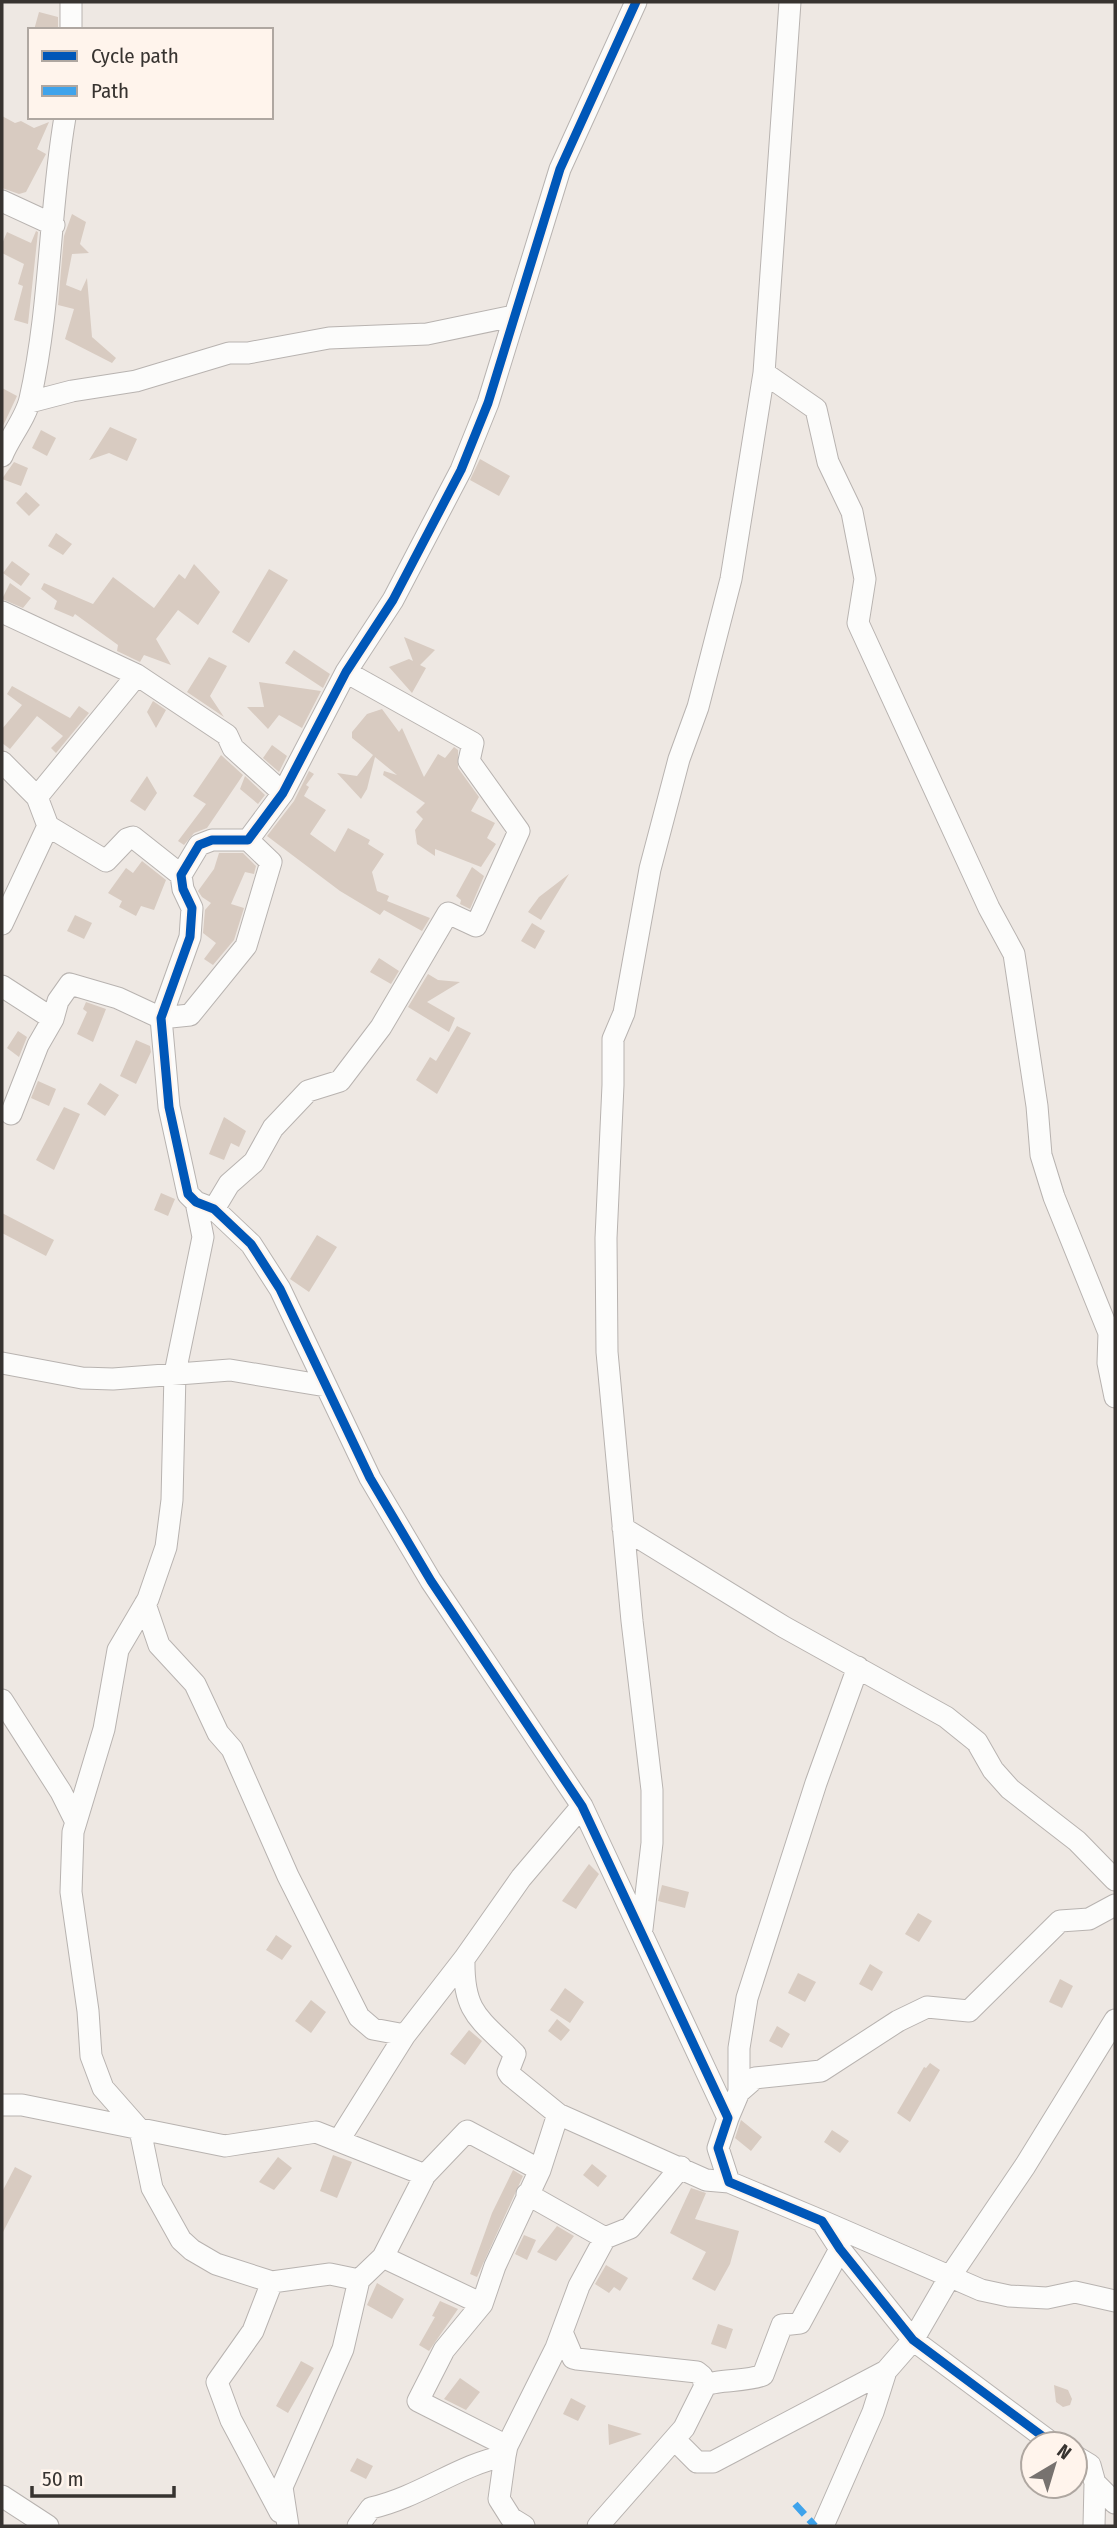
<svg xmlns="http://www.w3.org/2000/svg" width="1117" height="2528" font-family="'Fira Sans Condensed',sans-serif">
<rect width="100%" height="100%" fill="#eee8e3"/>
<!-- building -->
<path fill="#d8cbc1" d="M39,12L58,17V30H34Z
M2,116L15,123L21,121L34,128L49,122L37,149L46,154L26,192L19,194L2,188Z
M72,214L86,222L80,244L89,253L72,254L66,285L81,291L87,278L92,337L116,358L112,363L65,339L74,309L58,305L64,236Z
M36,231L38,232L28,324L14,320L23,286L18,284L24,264L2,253V244L7,232L31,243Z
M2,388L17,396L2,428Z
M110,427L137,439L127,461L109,453L89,460Z
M41,430L56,438L47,456L32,448Z
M480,459L510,476L499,496L470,480Z
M14,462L28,468L21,486L2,479Z
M26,492L40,505L29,516L16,503Z
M56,533L72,544L63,555L48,546Z
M12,561L30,574L21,586L3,573Z
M194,564L220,592L198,625L178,610L156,639L171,665L144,655L140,662L117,651L118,645L75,614L73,617L54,609L57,601L41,589L44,583L93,604L113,577L154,608L179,574L185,579Z
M269,569L288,580L249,643L232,632Z
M10,583L31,598L23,608L2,599Z
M404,637L435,650L420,665L426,668L412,693L389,667L409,659L413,661Z
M294,650L330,674L323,688L285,663Z
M209,657L227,666L210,696L224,717L187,692Z
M259,682L321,691L302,728L279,715L268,729L247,707H264Z
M12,686L70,718L79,706L89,713L56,753L51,748L63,736L37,716L10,749L2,743V729L22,705L7,694Z
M153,701L166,710L156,728L147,712Z
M382,709L399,732L402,728L424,777L438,754L445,758L454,747L458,750V768L479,797L471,811L495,823L487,838L496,844L481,867L435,849V856L417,844L415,830L423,819L416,812L425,803L383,775L384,771L397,775L375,757L367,789L361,799L337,773L357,776L373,755L352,738V732L367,714Z
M272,745L287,756L279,772L263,758Z
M221,755L243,775L207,828L194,833L184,845L178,841L206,804L193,796Z
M309,771L314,774L306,785L309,787L304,796L326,810L310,834L335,852L348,828L370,840L368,844L384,854L372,872L377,891L389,896L387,901L430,918L422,931L384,910L380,915L340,891L267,836L294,801Z
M147,776L157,793L145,811L130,801Z
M245,776L265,795L258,804L240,789Z
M219,853H243L256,866L254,874L245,872L231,904L244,908L234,940L213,965L204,959L216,943L203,933L205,910L211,903L202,897L198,891L214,869Z
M142,861L166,880L154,910L141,906L136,916L119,907L122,901L108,893L126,868L133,873Z
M472,867L484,876L470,909L460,904L461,900L456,896Z
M569,874L541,920L528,912L539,897Z
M75,915L92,923L84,939L67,931Z
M532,923L545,931L535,949L521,941Z
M379,958L399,971L391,984L370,972Z
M428,974L438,980L460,982L427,1002L455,1018L449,1032L408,1007Z
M86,1002L106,1009L93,1042L77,1034L87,1012L83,1009Z
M457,1026L471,1033L437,1094L416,1080L430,1057L436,1061Z
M18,1031L27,1037L19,1057L7,1048Z
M136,1040L150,1046L151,1052L136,1084L120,1076Z
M38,1081L56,1089L49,1106L31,1098Z
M100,1083L119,1095L105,1116L87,1104Z
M64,1107L80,1114L54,1170L36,1160Z
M224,1117L246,1131L239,1147L231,1143L224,1160L209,1154Z
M161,1193L175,1199L168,1216L154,1210Z
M2,1213L54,1240L46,1256L2,1233Z
M317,1235L337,1247L309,1292L290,1279Z
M589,1864L599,1874L576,1909L562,1901Z
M662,1885L689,1892L685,1908L658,1901Z
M918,1913L932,1921L919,1942L905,1934Z
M276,1935L292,1946L282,1960L266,1950Z
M870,1964L883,1972L872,1991L859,1984Z
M798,1973L816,1982L805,2002L788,1993Z
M1060,1979L1073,1986L1062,2008L1049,2002Z
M565,1988L584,2002L570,2023L550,2010Z
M311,2000L326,2012L311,2033L295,2021Z
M557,2019L570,2030L561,2041L548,2031Z
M777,2026L790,2034L782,2048L769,2041Z
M469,2030L482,2041L465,2065L450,2054Z
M930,2063L940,2070L910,2122L897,2113L924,2067L926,2068Z
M741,2120L762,2137L751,2151L735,2138Z
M832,2130L849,2141L840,2153L824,2142Z
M333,2155L352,2162L337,2198L320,2191Z
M278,2157L292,2168L274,2190L259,2182Z
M592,2164L607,2176L598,2187L583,2175Z
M15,2167L32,2176L2,2234V2192Z
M513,2170L523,2176L477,2277L470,2274L492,2213Z
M691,2188L706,2193L695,2219L739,2231L730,2264L715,2291L692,2279L706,2252L670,2233Z
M557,2226L574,2236L556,2261L537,2252Z
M524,2235L536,2240L527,2260L515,2254Z
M606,2265L628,2278L620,2291L614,2287L609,2293L595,2284Z
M377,2283L404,2299L392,2319L367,2305Z
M440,2301L458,2309L429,2351L419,2345L435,2317L432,2316Z
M718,2324L733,2329L726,2349L711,2344Z
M301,2361L314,2368L288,2413L276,2406Z
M460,2378L480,2392L466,2410L444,2399Z
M1054,2385L1068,2390L1072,2399L1070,2405L1063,2407L1056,2402Z
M571,2398L586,2406L578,2421L563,2414Z
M608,2424L642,2434L609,2445Z
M357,2458L373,2466L366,2479L350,2471Z"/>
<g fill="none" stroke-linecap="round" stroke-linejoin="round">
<!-- minor casing -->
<g stroke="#b8b3b0" stroke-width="23">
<path id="minor" d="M71,2V30
M636,2L560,169L488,403L461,470L393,600L346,672L283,793L248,840H212L199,845L181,875L183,889L192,908L190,937L161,1018L169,1107L188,1194L196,1202L214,1209L251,1244L280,1289L370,1478L431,1581L582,1806L728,2118L718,2148L729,2182L822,2221L840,2249L913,2340L1053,2444
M2,201L54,225
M764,373L816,409L828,462L852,512L865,579L858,623L989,908L1014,954L1037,1106L1041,1155L1054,1197L1109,1333L1108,1363L1115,1397
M30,402L72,391L136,381L229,353H248L329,338L427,334L513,316
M2,456C9,438 26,418 30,399C51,306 49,210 65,117
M2,612L137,675L227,735L233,748L283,793
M2,762L37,797L48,826L106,861L127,839L133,837L181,875
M37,797L137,675
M2,924L48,826
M2,986L53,1019L58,1001L70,984L118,998L161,1018L190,1015L246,946L271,862L248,840
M11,1114L38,1045L53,1019
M196,1202L203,1237L175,1373L172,1500L166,1547L148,1599L118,1650L104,1729L73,1832L71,1892L88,2011L91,2056L103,2088L140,2130L152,2188L181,2240L192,2250L216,2264L272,2282L330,2274L359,2280
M214,1209L229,1184L254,1162L273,1128L308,1091L340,1081L381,1027L448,913L476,926L519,831L469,761L473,743L346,672
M2,1363L82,1378L113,1379L230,1370L326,1386
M623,1528L784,1627L946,1717L977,1742L993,1770L1010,1789L1077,1841L1115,1880
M145,1604L159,1645L195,1684L218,1733L232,1749L288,1876L359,2017L373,2029L405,2035
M2,1700L61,1792L75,1820
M642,1929L652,1843V1790L632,1621L607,1352L606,1238L613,1085V1039L624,1013L650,869L679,759L698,707L731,579L764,373L790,2
M464,1959C463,2013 479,2018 515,2054L508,2072L510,2075L558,2114L706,2180L729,2182
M739,2092V2048L747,1998L816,1783L858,1667
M2,2105H22L225,2146L316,2132L425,2175
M728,2118L739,2092L755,2078L821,2071L898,2021L927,2007L969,2011L1060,1921L1089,1919L1115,1905
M339,2140L405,2035L464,1959L521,1878L582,1806
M527,2194L605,2238
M822,2221L981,2290L1009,2296L1047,2298L1075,2292L1115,2301
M383,2257L482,2304
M272,2282L253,2331L217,2382L231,2420L280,2512
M562,2332L573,2358L577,2359L697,2372L702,2376L705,2386
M675,2440L697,2462H713L886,2371
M507,2446L418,2401L444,2350L482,2304L495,2266L540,2170L558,2114
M505,2456L499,2499L511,2518L524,2526
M1075,2456L1090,2465L1095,2483L1115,2503
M2,2496L48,2526
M288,2526L282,2487L343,2349L359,2280L383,2257L425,2175L467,2131L540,2170
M358,2526L371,2508C420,2497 460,2464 505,2456L507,2446L556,2348L579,2286L605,2238L630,2228L681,2167
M598,2526L684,2428L705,2386C714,2379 748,2382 763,2375L782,2325L800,2323L840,2249
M823,2526L873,2412L886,2371L913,2340L949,2278L1025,2166L1115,2020
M1094,2526L1095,2483"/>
</g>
<!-- minor -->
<use href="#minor" stroke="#fcfcfb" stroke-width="21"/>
<!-- quiet -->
<path stroke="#3fa3eb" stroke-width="7" stroke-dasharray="14 7" stroke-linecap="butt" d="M795,2504L815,2526"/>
<!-- cycleway casing -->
<g stroke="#fff4ec" stroke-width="13">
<path id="cycleway" d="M636,2L560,169L488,403L461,470L393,600L346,672L283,793L248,840H212L199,845L181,875L183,889L192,908L190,937L161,1018L169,1107L188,1194L196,1202L214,1209L251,1244L280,1289L370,1478L431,1581L582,1806L728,2118L718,2148L729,2182L822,2221L840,2249L913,2340L1053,2444"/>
</g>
<!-- cycleway -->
<use href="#cycleway" stroke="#0057b8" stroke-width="9"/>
</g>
<!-- border -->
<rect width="1117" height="2528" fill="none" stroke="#373330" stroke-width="7"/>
<!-- legend -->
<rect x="28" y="28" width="245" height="91" fill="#fff4ec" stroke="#afa7a1" stroke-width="2"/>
<rect x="42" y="51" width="35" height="10" fill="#0057b8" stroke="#afa7a1" stroke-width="2"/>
<text x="91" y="63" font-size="21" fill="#373330">Cycle path</text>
<rect x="42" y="86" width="35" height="10" fill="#3fa3eb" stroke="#afa7a1" stroke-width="2"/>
<text x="91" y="98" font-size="21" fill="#373330">Path</text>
<!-- north arrow -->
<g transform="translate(1054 2465) rotate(38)"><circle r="33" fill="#fff4ec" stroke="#afa7a1" stroke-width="2"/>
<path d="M0-5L12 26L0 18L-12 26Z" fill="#77726f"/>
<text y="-10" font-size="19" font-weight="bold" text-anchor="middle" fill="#373330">N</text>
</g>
<!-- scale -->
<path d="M32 2486v10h142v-10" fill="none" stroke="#373330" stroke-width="3.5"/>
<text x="42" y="2486" font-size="21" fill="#373330" stroke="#fff4ec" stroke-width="5" paint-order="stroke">50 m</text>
</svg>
